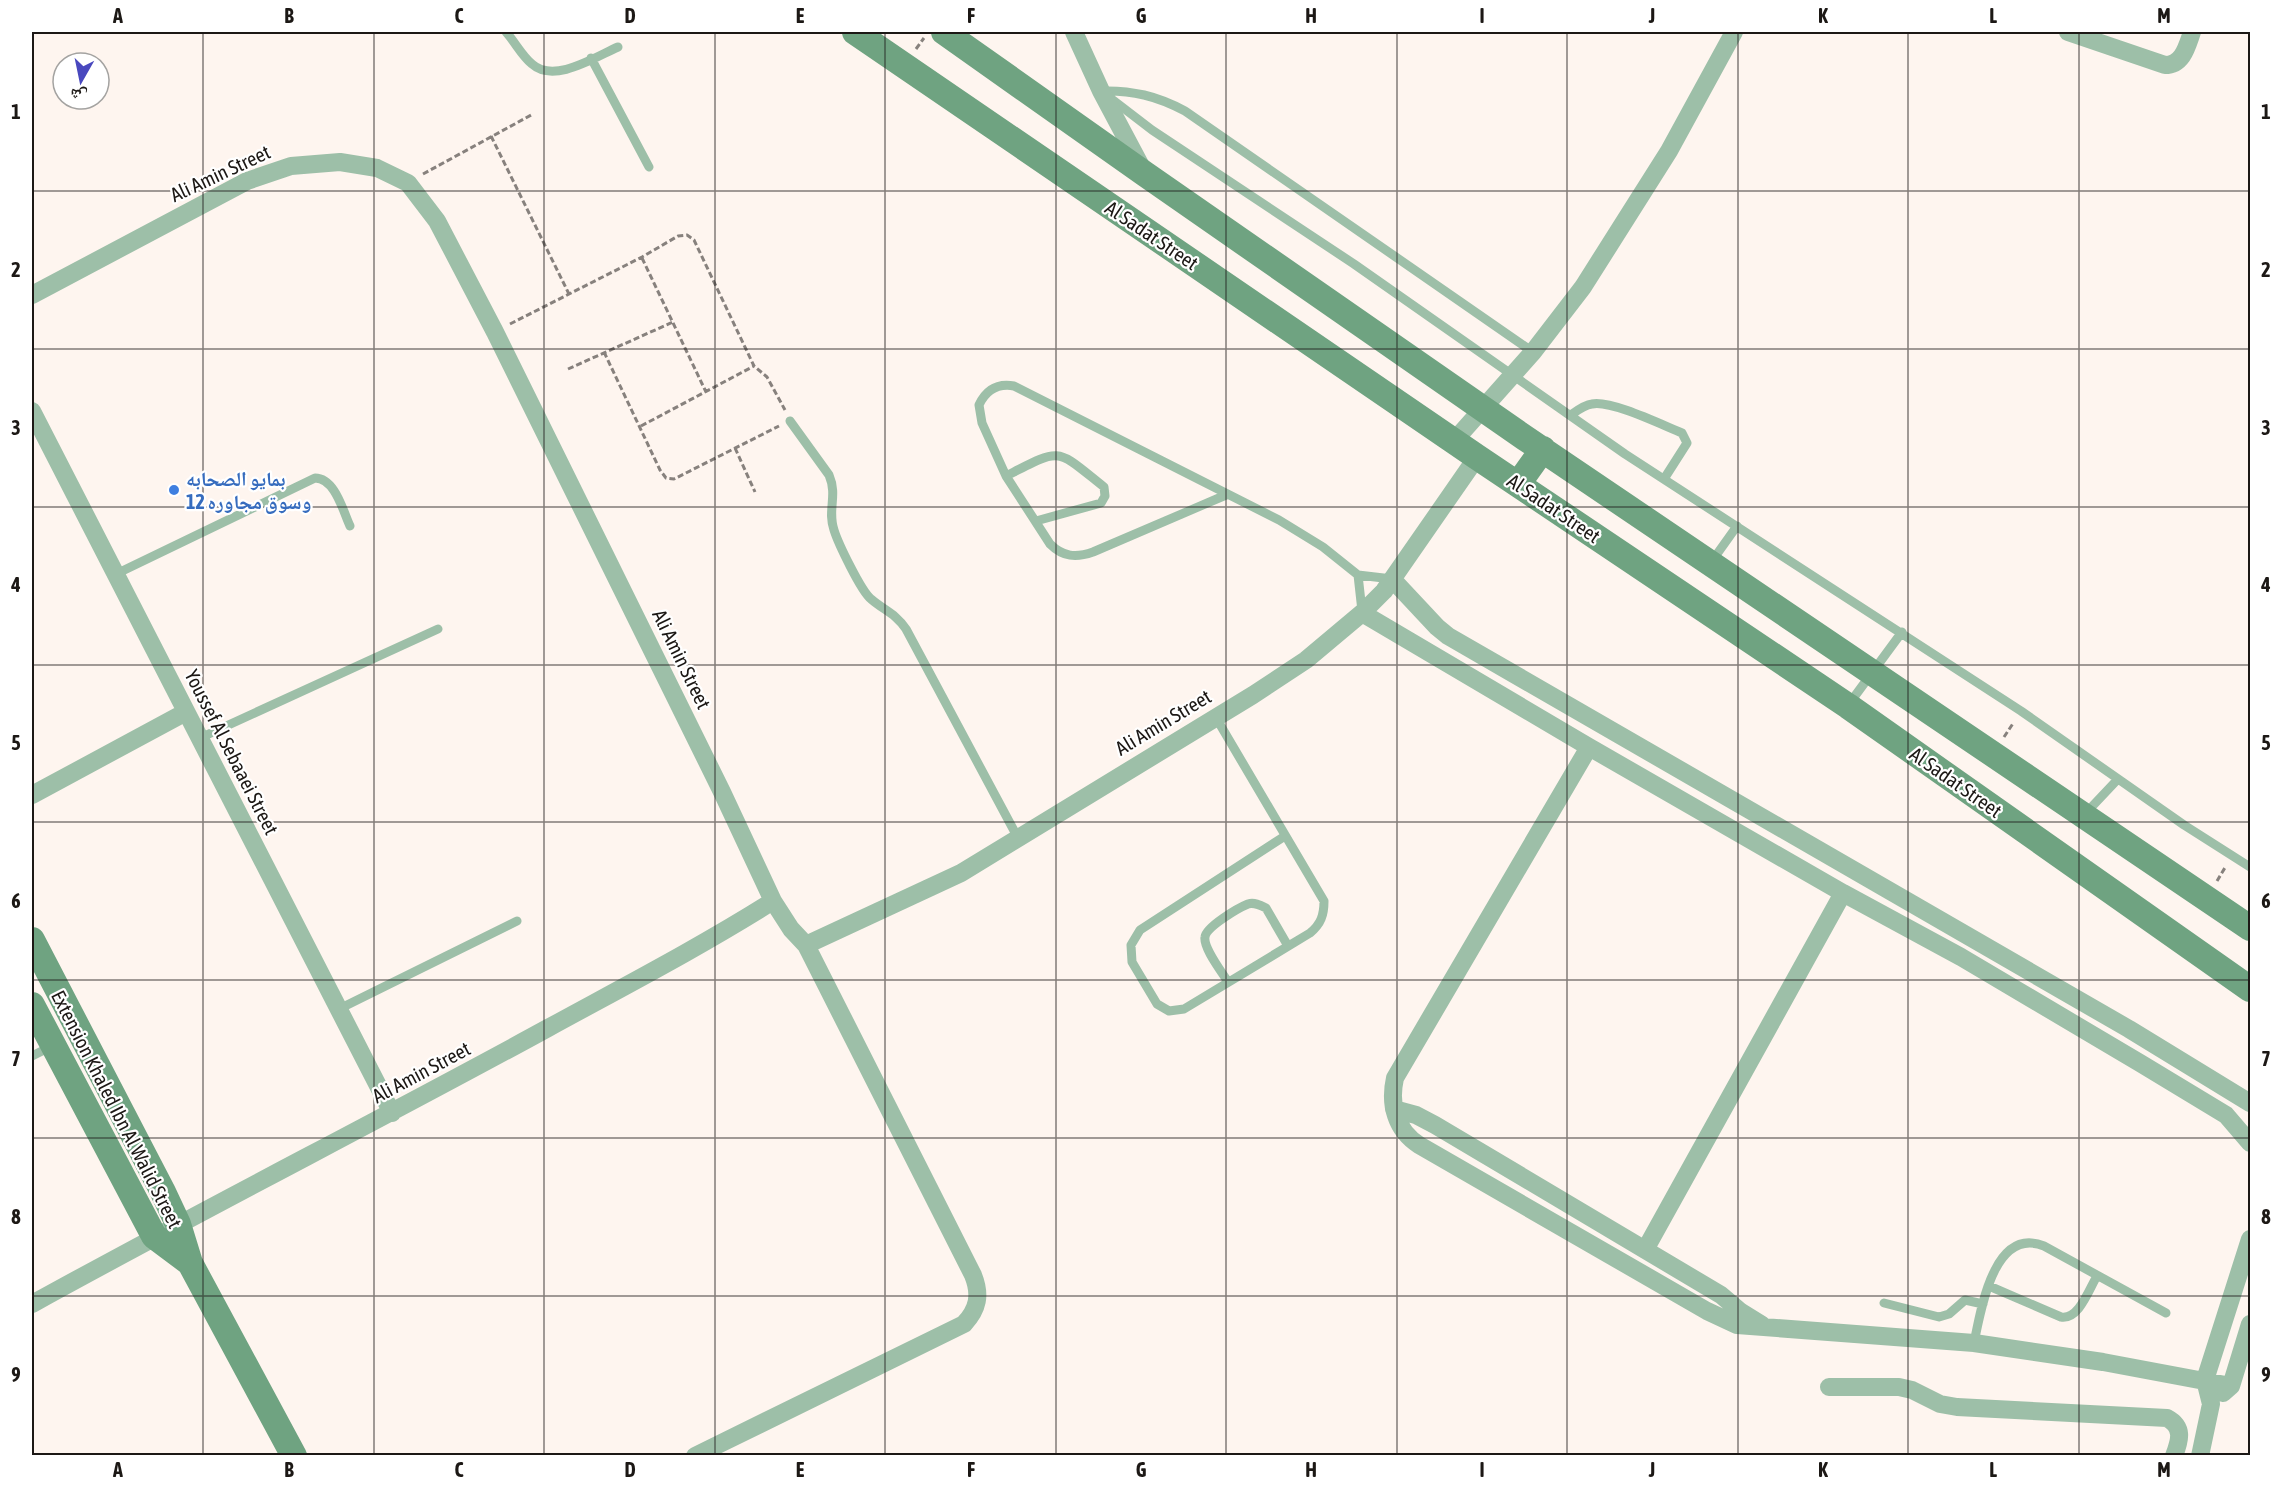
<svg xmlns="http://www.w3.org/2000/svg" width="2282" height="1487" font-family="'Asap Condensed','Noto Naskh Arabic',sans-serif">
<rect width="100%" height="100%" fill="#fef5ef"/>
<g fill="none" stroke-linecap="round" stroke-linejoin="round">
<!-- path -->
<path stroke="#87817d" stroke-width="3" stroke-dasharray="6 3" stroke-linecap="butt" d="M916,49L924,38
M491,136L569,294
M423,174L533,114
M642,258L706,392
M510,324L642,257L678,236L687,235L694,240L754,366L767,377L785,410
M604,352L660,470L666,478L674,479L779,426
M568,369L673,322
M641,426L754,366
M735,448L755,492
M2004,737L2014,722
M2217,881L2226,866"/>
<!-- lane -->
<path stroke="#9dbfa8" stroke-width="9" d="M506,32C515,42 522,56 532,64C554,84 595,57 618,47
M591,58L649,167
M1101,91C1132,90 1157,96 1185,111L1533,352
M1109,97L1152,130L1354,264L1625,454L2021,711L2184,825L2250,867
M1571,415C1578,410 1584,405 1592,404C1611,400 1662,425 1682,433L1687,443L1664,479
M790,421L829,475C838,496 827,510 834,530C838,543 861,591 871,599C885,611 895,613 906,629L1018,838
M1006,476C1063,447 1055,448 1104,487L1105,496L1101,503L1036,521
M1226,495L1093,552C1076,558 1063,557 1050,544L1006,476L982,423L979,405C986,390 997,383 1014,386L1279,520L1323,547L1358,575L1392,579
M1712,561L1737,526
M116,574L315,478C335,478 343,511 350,526
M1358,575L1362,611
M1849,704L1902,632
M1215,716L1324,901C1324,915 1321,924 1310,933L1184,1009L1169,1011L1157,1004L1132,962L1131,945L1140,930L1285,836
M200,738L438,629
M2084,815L2118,779
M1228,982C1222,972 1203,948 1205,937C1206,927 1238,908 1248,904C1254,902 1260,905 1266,908L1288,946
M339,1009L517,921
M32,1056L52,1046
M1989,1286L2061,1317C2079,1320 2089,1289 2097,1276
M1884,1303L1939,1317L1949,1314L1965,1300L1983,1304
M1974,1343C1981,1309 1994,1226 2044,1246L2166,1313"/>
<!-- street -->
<path stroke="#9dbfa8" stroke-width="18" d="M1074,32L1101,91L1143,170
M2068,32L2165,65C2183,65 2187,46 2192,32
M32,295L247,181L291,166L340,162L377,168L408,183L437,221L495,332L722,792L773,901C700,947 623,987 548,1028C376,1122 202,1210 32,1304
M32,411L392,1113
M1454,441L1533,352L1583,287L1669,151L1734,32
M1393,580L1437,627L1448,636L2129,1029L2250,1103
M1362,613L1589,747L1843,893L1961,957L2140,1063L2226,1115L2250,1143
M1589,747L1395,1078C1389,1105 1396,1130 1419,1145L1707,1311L1737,1325L1974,1343L2103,1362L2231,1386
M32,795L186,712
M806,945L961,873L1253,695L1306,660L1362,613L1384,591L1477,457
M1394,1109L1416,1115L1435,1125L1721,1295L1741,1312L1762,1325
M1645,1250L1843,893
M1829,1387H1899L1912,1390L1940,1404L1957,1407L2167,1418C2184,1427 2180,1440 2174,1456
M2223,1393L2231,1386L2250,1324
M695,1456L964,1324C978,1309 981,1295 973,1275L806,945L791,929L773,901
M2200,1456L2211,1404L2205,1380L2250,1239"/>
<!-- secondary -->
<path stroke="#6fa381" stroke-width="26" d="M855,32L1477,457L1848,706L2250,989
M944,32L1145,174L1525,438L2250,928
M1518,484L1543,449
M32,940L163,1192L178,1224L190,1263L294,1456
M32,1005L154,1236L190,1263"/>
</g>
<!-- grid -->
<path fill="none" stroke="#1c1815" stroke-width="1.5" stroke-opacity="0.55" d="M203,32V1456M374,32V1456M544,32V1456M715,32V1456M885,32V1456M1056,32V1456M1226,32V1456M1397,32V1456M1567,32V1456M1738,32V1456M1908,32V1456M2079,32V1456M32,191H2250M32,349H2250M32,507H2250M32,665H2250M32,822H2250M32,980H2250M32,1138H2250M32,1296H2250"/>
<!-- markers -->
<circle fill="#3f7fe0" stroke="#fff" stroke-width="2" cx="174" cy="490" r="6"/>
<g text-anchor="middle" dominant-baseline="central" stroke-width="4.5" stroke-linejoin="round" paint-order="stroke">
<!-- street labels -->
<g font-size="20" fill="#1c1815" stroke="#fff">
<text transform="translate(220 173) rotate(-25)">Ali Amin Street</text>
<text transform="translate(1152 235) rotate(34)">Al Sadat Street</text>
<text transform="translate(1554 508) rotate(34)">Al Sadat Street</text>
<text transform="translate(682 659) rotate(64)">Ali Amin Street</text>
<text transform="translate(1163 722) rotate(-31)">Ali Amin Street</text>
<text transform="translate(232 752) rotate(63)">Youssef Al Sebaaei Street</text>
<text transform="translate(1956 782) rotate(35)">Al Sadat Street</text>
<text transform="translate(421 1072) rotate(-28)">Ali Amin Street</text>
<text transform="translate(117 1109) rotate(63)">Extension Khaled Ibn Al Walid Street</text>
</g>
<!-- shop labels -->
<g font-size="20" font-weight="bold" fill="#366cbe" stroke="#fff" text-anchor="start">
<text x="186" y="478">بمايو الصحابه<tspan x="186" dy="23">وسوق مجاوره 12</tspan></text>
</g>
</g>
<!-- border -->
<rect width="2282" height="1487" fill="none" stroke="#ffffff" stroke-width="66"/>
<!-- north arrow -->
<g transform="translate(81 81) rotate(189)"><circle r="28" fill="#ffffff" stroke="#a4a3a1" stroke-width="1.5"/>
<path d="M0-4.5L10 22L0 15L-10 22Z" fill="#4948be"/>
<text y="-9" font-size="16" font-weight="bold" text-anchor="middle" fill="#1c1815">ش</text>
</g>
<rect x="33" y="33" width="2216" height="1421" fill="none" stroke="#1c1815" stroke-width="2"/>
<g font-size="20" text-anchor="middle" font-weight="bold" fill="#1c1815">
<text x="118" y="23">A</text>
<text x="289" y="23">B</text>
<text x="459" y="23">C</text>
<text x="630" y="23">D</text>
<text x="800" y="23">E</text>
<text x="971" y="23">F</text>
<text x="1141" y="23">G</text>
<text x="1311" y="23">H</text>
<text x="1482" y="23">I</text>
<text x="1652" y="23">J</text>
<text x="1823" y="23">K</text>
<text x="1993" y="23">L</text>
<text x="2164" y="23">M</text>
<text x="16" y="119">1</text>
<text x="2266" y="119">1</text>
<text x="16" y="277">2</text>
<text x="2266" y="277">2</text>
<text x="16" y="435">3</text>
<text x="2266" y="435">3</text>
<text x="16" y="592">4</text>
<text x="2266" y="592">4</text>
<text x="16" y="750">5</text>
<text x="2266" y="750">5</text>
<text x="16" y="908">6</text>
<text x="2266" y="908">6</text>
<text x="16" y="1066">7</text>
<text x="2266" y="1066">7</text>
<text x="16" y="1224">8</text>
<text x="2266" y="1224">8</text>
<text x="16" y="1382">9</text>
<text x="2266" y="1382">9</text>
<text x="118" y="1477">A</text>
<text x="289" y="1477">B</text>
<text x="459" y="1477">C</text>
<text x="630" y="1477">D</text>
<text x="800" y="1477">E</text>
<text x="971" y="1477">F</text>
<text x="1141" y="1477">G</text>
<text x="1311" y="1477">H</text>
<text x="1482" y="1477">I</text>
<text x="1652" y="1477">J</text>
<text x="1823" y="1477">K</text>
<text x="1993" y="1477">L</text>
<text x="2164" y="1477">M</text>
</g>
</svg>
